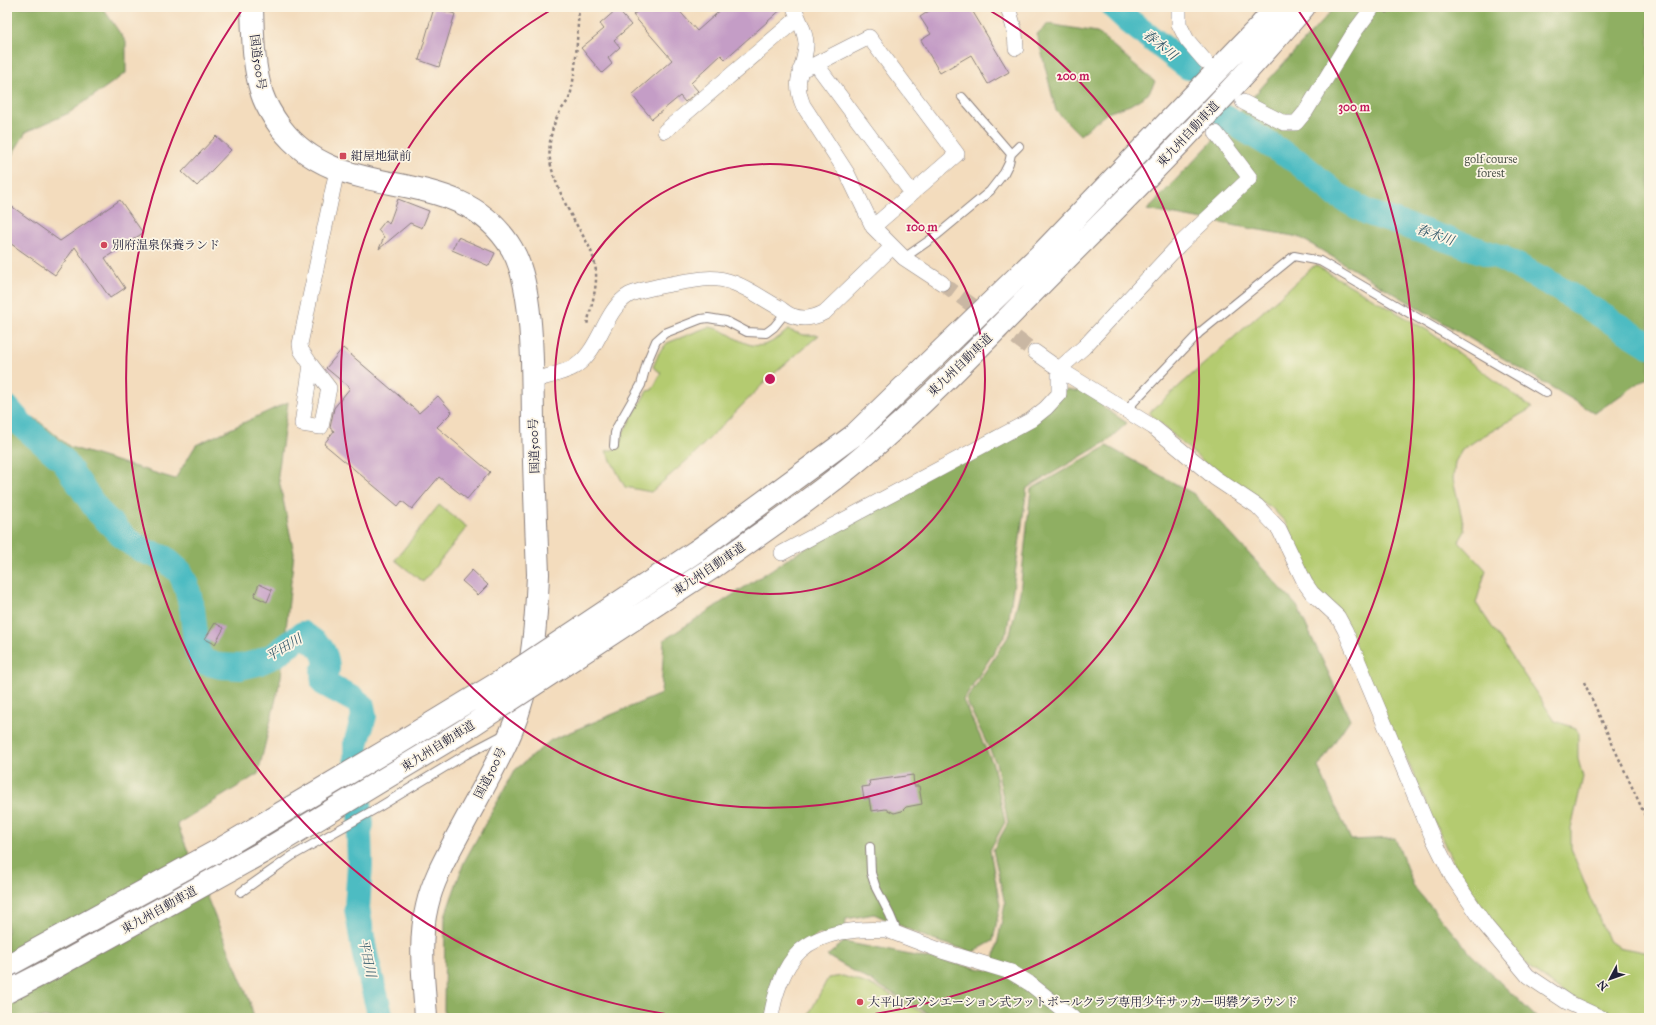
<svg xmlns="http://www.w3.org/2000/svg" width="1656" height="1025" font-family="'IM FELL Great Primer','Noto Serif JP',serif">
<rect width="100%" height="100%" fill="#fcf5e5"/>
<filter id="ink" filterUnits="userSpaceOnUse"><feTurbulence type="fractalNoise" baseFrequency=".025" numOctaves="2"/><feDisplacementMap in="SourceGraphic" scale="8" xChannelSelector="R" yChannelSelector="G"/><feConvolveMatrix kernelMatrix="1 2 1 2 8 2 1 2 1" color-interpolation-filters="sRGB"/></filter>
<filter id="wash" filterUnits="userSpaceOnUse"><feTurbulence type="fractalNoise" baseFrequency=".012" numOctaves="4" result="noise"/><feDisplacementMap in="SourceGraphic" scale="16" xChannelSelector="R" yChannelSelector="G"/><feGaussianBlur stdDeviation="0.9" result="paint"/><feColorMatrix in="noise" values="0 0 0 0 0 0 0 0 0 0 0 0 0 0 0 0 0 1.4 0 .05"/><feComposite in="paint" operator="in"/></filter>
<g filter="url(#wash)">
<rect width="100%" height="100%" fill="#f3dcbd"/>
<!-- green -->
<path fill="#b4cb70" stroke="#6b7656" d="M1315,265L1427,330L1532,408L1478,439L1462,450L1455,462L1453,479L1465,531L1459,541L1486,570L1476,603L1555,721L1576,728L1578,734V759L1583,777L1571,829V849L1608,940L1618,947L1649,953V1018H1619L1565,994L1531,969L1492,923L1456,868L1443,841L1407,760L1306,571L1287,524L1272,508L1211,469L1149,413Z
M708,327C718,328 724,331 732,336C756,351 767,348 788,330L804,335H819L769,378L692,456L651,492L625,487L606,451L619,448L624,431L647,391L652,390L661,373L653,367L659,353L667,343Z
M439,505L467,527L423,582L395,560Z
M843,976L877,987L932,1018H807L828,978Z"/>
<!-- forest -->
<path fill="#8faf62" stroke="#58684e" d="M7,7H102L126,42V73L69,113L26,132L7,163Z
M1335,7H1649V376L1595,413L1299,237L1147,210L1208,146Z
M1048,24L1097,32L1155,82L1148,94L1130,105L1107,113L1080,135L1056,111L1037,34Z
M1067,389L1082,392L1094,397L1106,409L1127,423L1106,442L1027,488L1007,632L963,700L993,764L1005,822L990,850L1000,905L993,941L973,952L933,940L874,914L846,919L844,942L992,971L1005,904L993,850L1008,823L996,763L966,700L1010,634L1020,592L1031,489L1107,446L1194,494L1297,606L1350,719L1318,767L1351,840L1395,838L1414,887L1471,954L1537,1018H936L827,956L844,942L819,934L798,951L766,1018H445L444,1010L445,916L464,862L515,770L551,740L661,694L664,640L786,560L1019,421L1042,404Z
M288,402L278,475L294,553L281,677L258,774L177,824L250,1002L254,1018H7V403L36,419L70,447L175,479L196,445Z"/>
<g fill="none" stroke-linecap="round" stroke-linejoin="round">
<!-- river -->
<path stroke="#4dbcc2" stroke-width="26" d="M1114,7L1130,22L1188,67
M1226,118L1298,162L1337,195L1369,213L1502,258L1553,285L1649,345
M7,408L21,424L63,460L98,511L127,540L144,551L164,558L180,572L186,585L192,608L197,651L204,662L220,666L240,667L257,663L275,655L303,634C317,644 326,648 327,668L323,672L324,683L355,700L362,706L364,716L356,744L357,783L361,824L359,832L360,865L357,908L365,955L381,1018"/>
</g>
<g id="blocks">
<!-- building -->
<path fill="#c49dc6" d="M643,7H676L697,31L724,7H784L725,59L721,55L691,83L698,91L685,102L680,96L652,119L632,95L672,60L633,15Z
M935,7H970L1009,72L988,84L971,55L940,73L921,40L931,34L920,17Z
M434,8L455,14L439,67L419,60Z
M617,9L631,25L614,40L620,47L608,58L612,64L602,73L581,48L604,29L600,24Z
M216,136L231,150L197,186L182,172Z
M398,199L429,211L422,228L410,223L379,249L384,237L378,230L386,220L389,224Z
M120,200L143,233L105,258L125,288L110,298L75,247L55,275L7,241V203L60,241Z
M458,237L495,253L489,266L452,250Z
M343,348L419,413L438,396L452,412L437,427L490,472L467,499L439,477L412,509L402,501L398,506L324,444L334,431L330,428L334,408L350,388L326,368Z
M472,570L488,585L478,595L462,581Z
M259,584L272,590L267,602L254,596Z
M215,623L224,628L215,644L205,639Z
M913,775L914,786H919L922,804L906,807L902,811L894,813L886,809L871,811L869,798L864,799L862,787L870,786L869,781Z"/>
</g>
</g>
<g filter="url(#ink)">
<use href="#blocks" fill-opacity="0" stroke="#8a7f7c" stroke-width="1"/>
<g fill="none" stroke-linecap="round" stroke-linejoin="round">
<!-- street-tunnel -->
<path stroke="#c9b7a3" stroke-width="15" stroke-dasharray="15 8" stroke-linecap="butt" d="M942,283L1035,352"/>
<!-- lane casing -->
<g stroke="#8a7f7c" stroke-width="10">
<path id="lane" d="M962,97L1011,154
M904,258L937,235L990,191L1004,173L1009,163L1011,154L1019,146
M1126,410L1199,333L1294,256L1320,261L1546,393
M614,446L615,433L617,427L641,385L647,362L656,341L665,333L701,319L708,318L726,321L747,332L766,333L774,327L786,312
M870,847L871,873L876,888L890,915L898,934
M241,892L292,856L379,807L465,755L505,734"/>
</g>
<!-- street casing -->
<g stroke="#8a7f7c" stroke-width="16">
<path id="street" d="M794,7C798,19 807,34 806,46C804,70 792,79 803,105L847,173L873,227L904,258L942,283
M1008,7L1015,32L1016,48
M1179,7V24L1187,40L1205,61
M816,64L912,193
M800,70L816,64L869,37L957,154L873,227
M1243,102L1284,123H1296L1306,111L1355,31L1373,7
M665,131L798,18
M1035,352L1059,369L1153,427L1215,478L1257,506L1279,529L1305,583L1312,593L1338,617L1345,630L1432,836L1452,876L1486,926L1528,976L1567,1002L1602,1018
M311,365L329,388L321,427L302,424L311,365L301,350L300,344L337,170
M532,381C543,377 569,372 577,365C600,349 605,309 629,295C643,288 686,281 703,279C732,275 754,294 778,307C783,310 788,315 793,316C804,320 816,317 825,312L892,247
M782,553L1031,420L1046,408L1059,394V369L1084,347L1179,245L1250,178L1216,133
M771,1018C774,996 783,967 800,951C822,931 859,928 887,930L942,951L1011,972L1029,983L1073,1018"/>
</g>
<!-- highway casing -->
<g stroke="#8a7f7c" stroke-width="24">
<path id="highway" d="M252,7C253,36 253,66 262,94C266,106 273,117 281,128C342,209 458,158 512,249C535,288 532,376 533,421C534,472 536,523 538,574C536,627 532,682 511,732C497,765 478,797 461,829C448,854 433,879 427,906C418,943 424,981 426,1018
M698,550L853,436L1043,252L1260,26L1276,7
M712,568C764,531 818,495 867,453C936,394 997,328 1061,264C1144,181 1227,97 1304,7"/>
</g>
<!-- path -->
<path stroke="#8a7f7c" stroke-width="2.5" stroke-dasharray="3 3" stroke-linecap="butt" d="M579,7C577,35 577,64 571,92C570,100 565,104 561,110C552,125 548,142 550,160C551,174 568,211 576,224C584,238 592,248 595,265C599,284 591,306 587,325
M1386,13L1391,7
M1584,682L1649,824"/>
<!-- lane -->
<use href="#lane" stroke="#fff" stroke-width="8"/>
<!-- street -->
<use href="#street" stroke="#fff" stroke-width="15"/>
<!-- highway -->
<use href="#highway" stroke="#fff" stroke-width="22"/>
<!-- highway-bridge casing -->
<g stroke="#8a7f7c" stroke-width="24" stroke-linecap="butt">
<path id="highway-bridge" d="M7,966L219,850L391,748L498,683L698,550
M7,992L50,970L263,852L460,733L712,568"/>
</g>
<!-- highway-bridge -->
<use href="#highway-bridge" stroke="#fff" stroke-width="22"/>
</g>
</g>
<!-- distance rings -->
<g fill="none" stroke="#c2185b" stroke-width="2">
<circle cx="770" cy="379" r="215"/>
<path d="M984 7A429 429 0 1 1 556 7"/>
<path d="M686 1017A644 644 0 0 1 242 10M1298 10A644 644 0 0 1 854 1017"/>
</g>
<!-- markers -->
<g fill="#d1495b" stroke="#fcf5e5" stroke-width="1.5">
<rect x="339" y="152" width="8" height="8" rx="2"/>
<circle cx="104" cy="245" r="4"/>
<circle cx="860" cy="1002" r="4"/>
</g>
<g text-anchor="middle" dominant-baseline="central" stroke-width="3.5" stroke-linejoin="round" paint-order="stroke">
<!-- street labels -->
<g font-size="12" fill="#22223b" stroke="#fcf5e5">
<text transform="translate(258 62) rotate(82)">国道500号</text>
<text transform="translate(1188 134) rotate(-47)">東九州自動車道</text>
<text transform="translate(960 365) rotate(-44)">東九州自動車道</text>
<text transform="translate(534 446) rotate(-92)">国道500号</text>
<text transform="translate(709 569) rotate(-34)">東九州自動車道</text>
<text transform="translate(438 746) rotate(-32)">東九州自動車道</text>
<text transform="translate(490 773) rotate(-63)">国道500号</text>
<text transform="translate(159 910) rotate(-29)">東九州自動車道</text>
</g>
<!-- poi labels -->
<g font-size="12" fill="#22223b" stroke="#fcf5e5" text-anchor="start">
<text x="351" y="156">紺屋地獄前</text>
<text x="112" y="245">別府温泉保養ランド</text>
<text x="868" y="1002">大平山アソシエーション式フットボールクラブ専用少年サッカー明礬グラウンド</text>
</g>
<!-- park labels -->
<g font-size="12" fill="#4e554b" stroke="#fcf5e5">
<text x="1491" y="159">golf course<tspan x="1491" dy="14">forest</tspan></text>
</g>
<!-- water labels -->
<g font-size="13" font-style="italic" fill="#31586a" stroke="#fcf5e5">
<text transform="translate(1160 45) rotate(39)">春木川</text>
<text transform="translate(1435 235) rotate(19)">春木川</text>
<text transform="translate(284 648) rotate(-31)">平田川</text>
<text transform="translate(367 958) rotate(78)">平田川</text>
</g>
</g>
<circle cx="770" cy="379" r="6" fill="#c2185b" stroke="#fcf5e5" stroke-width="2"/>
<g font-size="12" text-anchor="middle" font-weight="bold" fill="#c2185b" stroke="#fcf5e5" stroke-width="3.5" stroke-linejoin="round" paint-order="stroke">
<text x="1073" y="80">200 m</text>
<text x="1354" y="111">300 m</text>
<text x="922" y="231">100 m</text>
</g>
<!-- margin -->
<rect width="1656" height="1025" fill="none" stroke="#fcf5e5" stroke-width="24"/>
<!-- north arrow -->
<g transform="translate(1610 979) rotate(229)" stroke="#fcf5e5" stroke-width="3" paint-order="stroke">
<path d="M0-3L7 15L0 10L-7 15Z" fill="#22223b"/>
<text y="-6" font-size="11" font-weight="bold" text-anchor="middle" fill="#22223b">N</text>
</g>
</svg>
